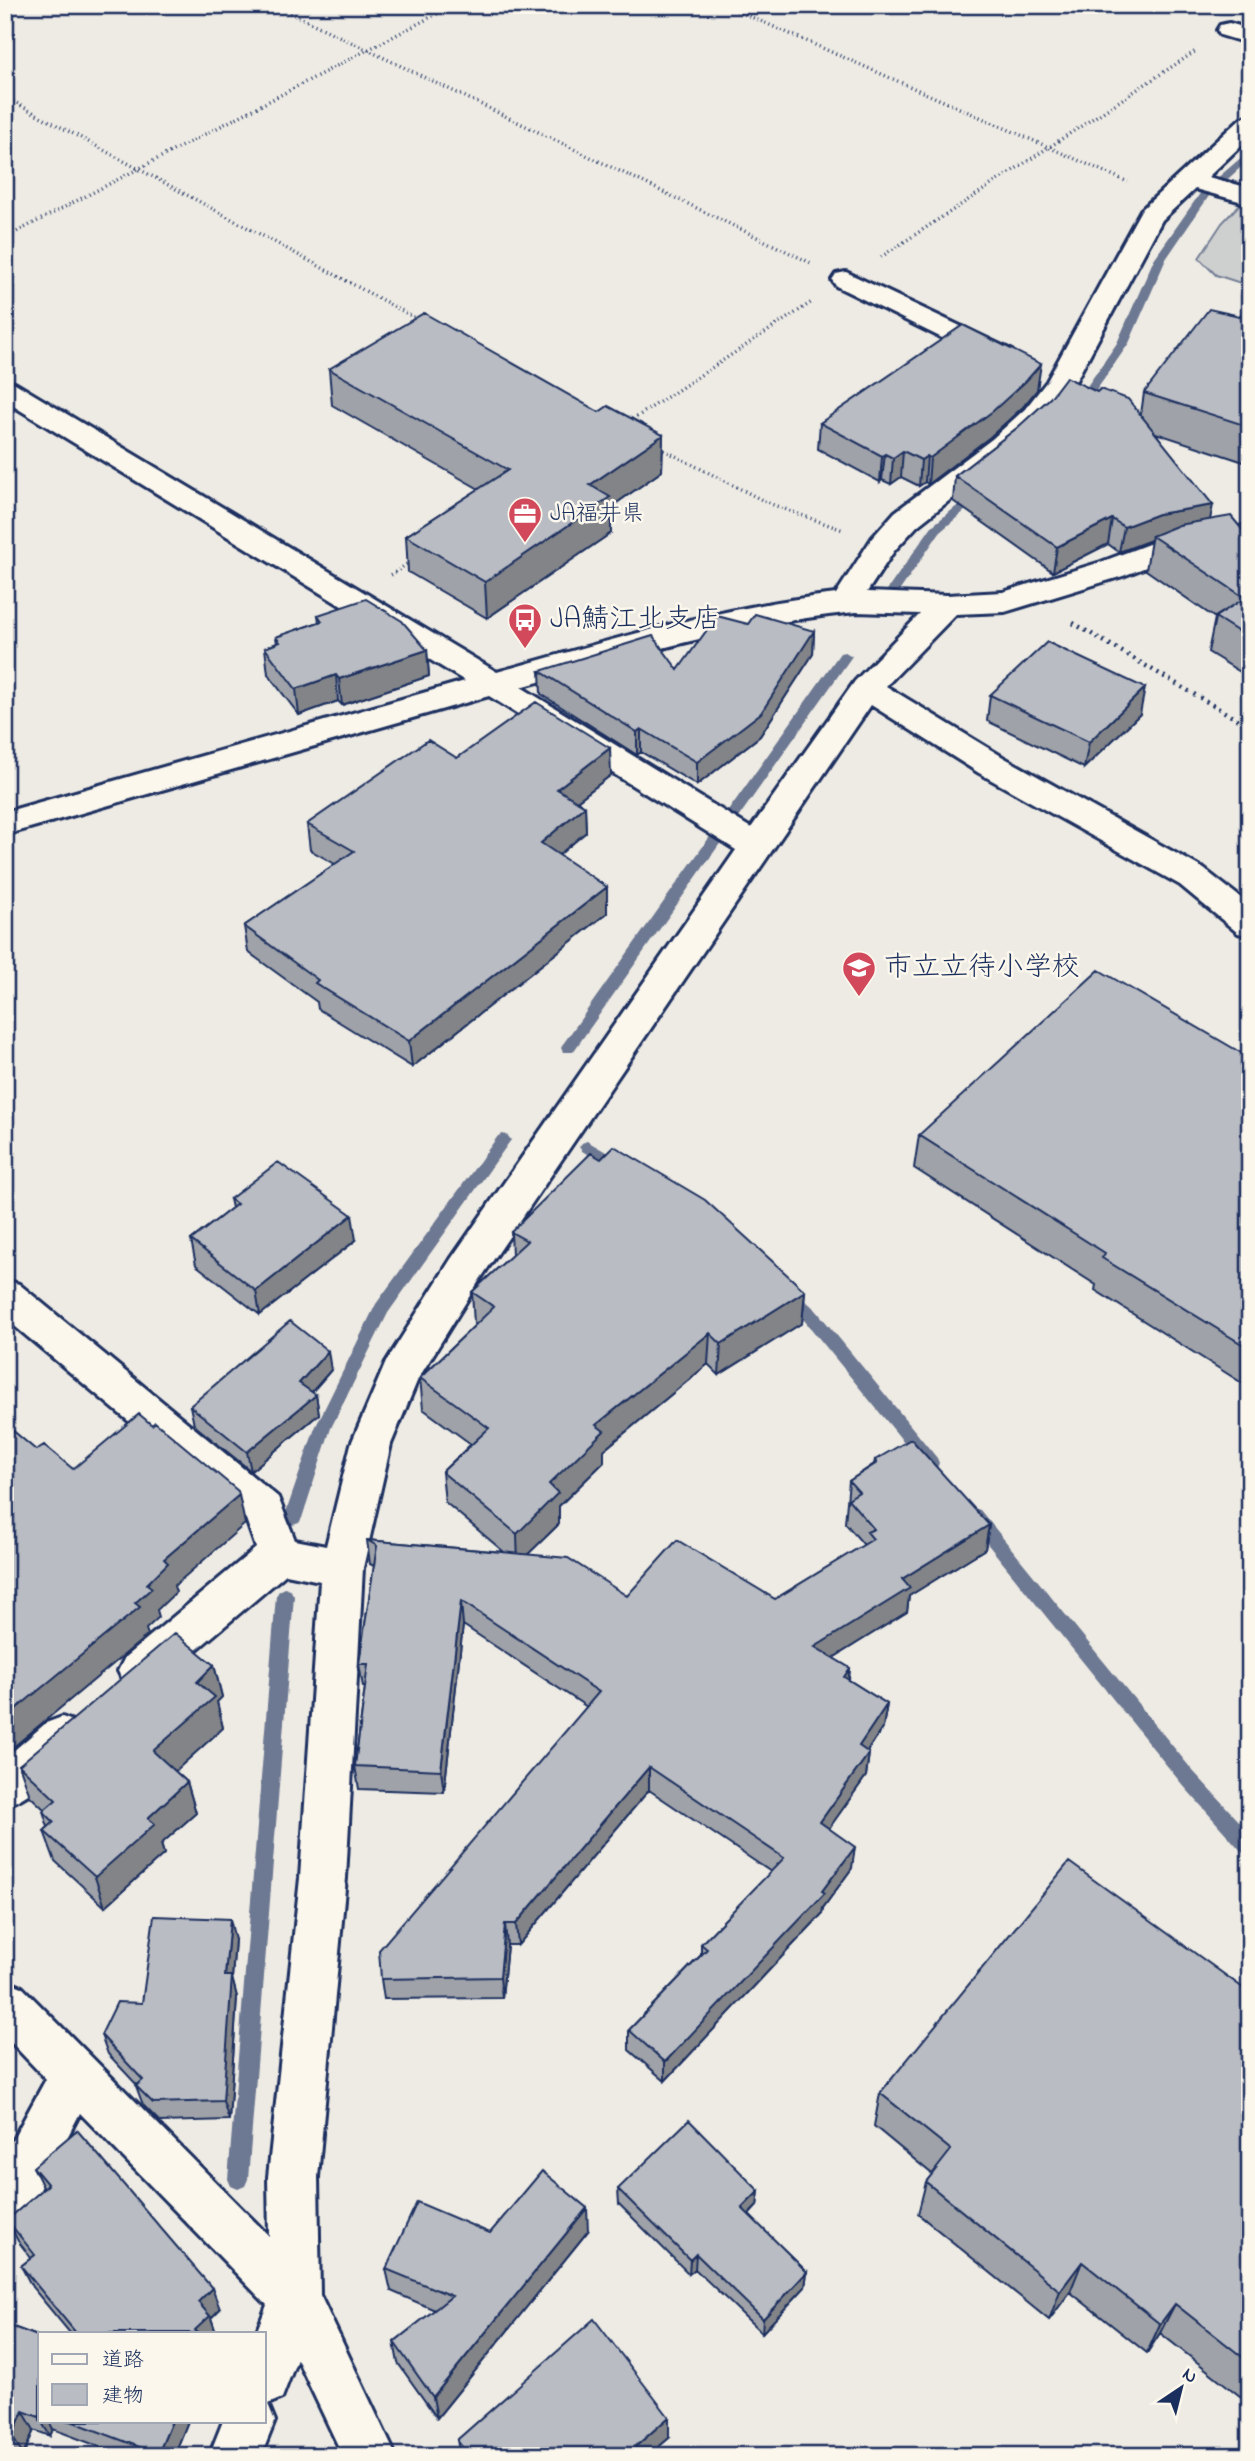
<svg xmlns="http://www.w3.org/2000/svg" width="1255" height="2461" font-family="'Indie Flower','Klee One',sans-serif">
<rect width="100%" height="100%" fill="#eeebe4"/>
<filter id="ink" filterUnits="userSpaceOnUse"><feTurbulence type="fractalNoise" baseFrequency=".0143" numOctaves="2"/><feDisplacementMap in="SourceGraphic" scale="14" xChannelSelector="R" yChannelSelector="G"/><feConvolveMatrix kernelMatrix="1 2 1 2 8 2 1 2 1" color-interpolation-filters="sRGB"/></filter>
<g filter="url(#ink)">
<!-- green -->
<path fill="#cecfcf" stroke="#747f96" stroke-width="2" d="M1239,205H1250V286L1216,275L1199,258L1222,223Z"/>
<g fill="none" stroke-linecap="round" stroke-linejoin="round">
<!-- stream -->
<path fill="#6d7892" fill-rule="evenodd" d="M1250,150V159L1209,196L1166,259L1129,343L1084,408H1076L1074,405L1117,343L1154,259L1201,192Z
M976,491L980,492V498L940,532L896,596H886L885,593L932,526Z
M845,652L852,656L850,659L573,1052H563L561,1048L563,1044L840,653Z
M503,1134L508,1136L511,1140L508,1144L388,1313L331,1428L302,1518L299,1523L293,1525L287,1523L284,1518L315,1428L376,1304L498,1136Z
M587,1141L627,1164L630,1168L627,1172H617L582,1151L579,1147L582,1143Z
M787,1287L793,1289L816,1310L937,1458L939,1463L937,1468L931,1470L925,1468L804,1320L781,1297L779,1293L781,1289Z
M974,1508L980,1510L1193,1771L1250,1833V1855L1243,1853L1181,1783L968,1520L965,1515L968,1510Z
M285,1588L291,1591L294,1596L248,2179L245,2186L238,2189L231,2186L228,2179L276,1596L279,1591Z"/>
<!-- minor casing -->
<g stroke="#1b2f5e" stroke-width="6">
<path id="minor" d="M1229,23L1250,29V44L1220,35L1217,30L1220,25Z
M1250,115V137L1208,177L1250,188V204L1195,189L1162,220L1074,384L1045,421L1012,451L917,526L894,551L867,592L947,595L1003,592L1101,562L1154,542L1250,525V543L1172,557L1123,576L1005,612L956,614L886,686L1003,757L1204,869L1250,905V936L1238,933L1180,885L979,773L871,705L479,1281L418,1379L391,1444L363,1568L346,1878L318,2177L320,2295L396,2456H343L297,2359L282,2398L268,2404L275,2421L261,2456H209L223,2421H264V2333H256L267,2305L80,2113L23,2222L5,2229V2154L46,2079L5,2036V1980L22,1987L269,2236L268,2177L300,1878L320,1581L286,1574L155,1685L140,1690L125,1685L118,1671L125,1657L256,1548L246,1519L5,1318V1280L19,1284L278,1497L295,1540L326,1546L351,1444L386,1362L451,1259L736,850L489,696L5,835V812L465,681L5,401V380L15,383L497,672C608,641 721,606 836,594L872,538L895,512L992,439L1025,409L1047,381L1141,210L1241,118ZM856,612L920,614L855,681L751,828L521,687C631,656 742,623 856,612Z
M846,272L1011,350L1015,356L1011,362L1001,365L991,362L836,286L832,280L836,274Z
M62,1717L78,1723L84,1737C73,1762 31,1797 5,1806V1758L46,1723Z"/>
</g>
<!-- path-far1 -->
<path stroke="#1b2f5e" stroke-width="3.5" stroke-dasharray="1 3.5" stroke-linecap="butt" d="M274,5L811,263
M724,5L1128,182
M1169,5L1193,15
M5,97L421,321
M5,238L454,5
M881,257L1196,51
M629,422L812,302
M660,448L768,503L843,530
M391,575L413,560"/>
<!-- path -->
<path stroke="#1b2f5e" stroke-width="4.5" stroke-dasharray="2 5" stroke-linecap="butt" d="M1073,623L1250,727"/>
<!-- minor -->
<use href="#minor" fill="#fbf7ec" fill-rule="evenodd"/>
</g>
<!-- wall -->
<path fill="#9fa2a8" stroke="#1b2f5e" stroke-width="2" d="M1250,301V464L1156,433L1210,520L1250,539V678L1208,652L1215,618L1146,570L1151,540L1119,552L1108,544L1053,572L953,501L955,476L1017,428L1141,414L1144,393L1240,316Z
M329,369L599,412L663,435L662,471L611,507V533L487,618L408,572L406,536L479,489L332,405Z
M1037,390L1023,407L990,437L928,484L925,482L919,486L901,477L891,484L882,480L880,482L818,449L820,423Z
M318,615L427,650L429,676L342,705L338,701L299,715L268,674L265,648L277,643L276,637L319,622Z
M748,624L814,631L813,654L760,736L697,785L641,752L637,755L541,694L540,671L678,670Z
M990,695L1140,714L1084,768L987,721Z
M457,758L611,775L577,801L585,806L586,832L559,855L607,913L412,1067L318,1009L317,1002L248,952L244,926L335,864L310,850L307,824Z
M1250,1058V1388L1095,1290L1096,1285L914,1168L919,1135Z
M230,1199L356,1240L260,1315L196,1265L191,1240L232,1208Z
M511,1232L805,1291L802,1323L719,1375L708,1364L604,1450V1462L559,1506V1524L528,1554L627,1596L775,1599L864,1545L845,1523L849,1481L874,1464L875,1460L989,1525L985,1549L909,1596L907,1612L833,1658L850,1668L849,1680L887,1704L883,1727L867,1752L869,1753L866,1776L829,1828L852,1868L823,1908L822,1914L665,2081L629,2050V2030L701,1955V1944L771,1872L649,1790L518,1945H507L502,1998L384,1999L381,1979L587,1707L463,1625L444,1792L359,1789L355,1766L365,1687H363L359,1664L374,1566L370,1564L367,1540L504,1552L445,1502L442,1472L471,1444L423,1409L420,1378L475,1325L474,1324L472,1292L512,1255Z
M331,1370L312,1392L316,1395L319,1414L251,1471L194,1425L190,1406Z
M214,1665L222,1697L217,1702L223,1728L175,1771L187,1782L196,1813L161,1844L164,1854L105,1907L55,1861L44,1831L48,1827L43,1811L45,1810L30,1796L19,1765Z
M235,1940L232,1978L237,1997L229,2120L160,2122L143,2105L136,2086L137,2085L108,2054L101,2035L142,2003Z
M1250,1993V2404L1160,2333L1147,2353L1070,2292L1049,2320L918,2214L926,2182L932,2174L874,2126L880,2093Z
M33,2167L220,2309L211,2318L216,2333H70L32,2287L21,2266L31,2258L18,2241L7,2220L44,2189Z
M618,2189L759,2191L757,2206L749,2215L807,2272L805,2287L762,2333L695,2269L689,2274L619,2204Z
M588,2231L437,2418L398,2363L394,2342L435,2310L391,2291L386,2269L490,2233Z
M5,2324L40,2337V2421H188L174,2456H124L53,2429L50,2436L34,2430L23,2455L5,2449Z
M669,2438L648,2456H460L457,2440Z"/>
<!-- shaded-wall -->
<path fill="#828488" stroke="#1b2f5e" stroke-width="2" d="M1041,364L1037,390L1023,407L990,437L928,484L930,458Z
M663,435L662,471L611,507V533L487,618L485,582L590,485Z
M903,451L901,477L891,484L893,458Z
M885,454L882,480L880,482L882,456Z
M927,456L925,482L919,486L921,460Z
M1213,505L1208,530L1152,536L1151,540L1119,552L1124,527L1158,514Z
M1112,519L1108,544L1053,572L1057,547Z
M814,631L813,654L760,736L697,785V762Z
M427,650L429,676L342,705L339,679Z
M336,675L338,701L299,715L296,689Z
M1145,688L1140,714L1084,768L1089,742Z
M641,729V752L637,755V732Z
M610,748L611,775L558,815L557,789Z
M585,806L586,832L542,869L541,843Z
M607,887V913L412,1067L409,1041Z
M352,1215L356,1240L260,1315L256,1291Z
M805,1291L802,1323L719,1375L721,1344Z
M710,1333L708,1364L604,1450V1462L559,1506V1524L518,1564L517,1534L549,1484L596,1425Z
M328,1351L331,1370L303,1402L299,1383Z
M316,1395L319,1414L251,1471L247,1452Z
M239,1495L245,1524L174,1586L176,1592L157,1610L159,1617L146,1629L148,1635L5,1754V1718L135,1603L147,1584L164,1559Z
M989,1525L985,1549L909,1596L907,1612L812,1671L815,1647L902,1579Z
M461,1601L463,1625L444,1792L441,1770Z
M214,1665L222,1697L217,1702L223,1728L162,1783L153,1751L197,1682Z
M850,1668L847,1691L844,1677Z
M887,1704L883,1727L856,1768L859,1746Z
M869,1753L866,1776L818,1844L820,1822Z
M649,1767V1790L518,1945L516,1924Z
M187,1782L196,1813L161,1844L164,1854L105,1907L95,1877L148,1818Z
M855,1847L852,1868L823,1908L822,1914L665,2081V2062L822,1891Z
M230,1919L235,1940L232,1978L237,1997L229,2120L223,2101L225,1976Z
M505,1924L507,1945L502,1998L500,1977Z
M759,2191L757,2206L740,2223L742,2208Z
M587,2208L588,2231L437,2418L433,2397Z
M696,2254L695,2269L689,2274L690,2260Z
M1082,2262L1070,2292L1049,2320L1060,2291Z
M807,2272L805,2287L762,2333L763,2319Z
M212,2288L220,2309L211,2318L216,2333H196L195,2330L198,2302Z
M1175,2304L1160,2333L1147,2353L1160,2324Z
M23,2411L34,2430L23,2455L12,2436Z
M669,2417V2438L648,2456H635V2447Z
M41,2421H49L53,2429L50,2436Z
M172,2421H188L174,2456H159L158,2454Z"/>
<!-- building -->
<path fill="#b9bcc3" stroke="#1b2f5e" stroke-width="2" d="M1250,301V427L1144,393L1209,309L1240,316Z
M424,313L599,412L608,406L663,435L590,485L610,497L485,582L406,536L508,470L329,369Z
M963,325L1041,364L1026,381L993,411L930,458L927,456L921,460L903,451L893,458L885,454L882,456L820,423Z
M1066,377L1097,392L1100,389L1128,399L1213,505L1158,514L1124,527L1112,519L1057,547L955,476L1017,428L1050,398Z
M1231,516L1250,539V639L1215,617L1245,598L1152,536L1179,525Z
M366,599L402,621L427,650L339,679L336,675L296,689L265,648L280,642L276,637L322,621L318,615Z
M755,614L814,631L761,713L697,762L641,729L637,732L540,671L653,636L678,670L717,616L748,624Z
M1047,642L1145,688L1089,742L990,695Z
M536,702L610,748L557,789L585,806L541,843L607,887L409,1041L315,983L318,980L244,926L354,851L307,824L428,740L457,758Z
M1099,970L1250,1058V1349L1102,1258L1105,1253L919,1135Z
M614,1146L705,1200L805,1291L721,1344L710,1333L596,1425L604,1431L549,1484L558,1493L517,1534L442,1472L489,1428L420,1378L494,1307L472,1292L527,1241L511,1232L591,1153L601,1159Z
M278,1162L352,1215L256,1291L191,1240L237,1204L230,1199Z
M290,1321L328,1351L299,1383L316,1395L247,1452L190,1406Z
M139,1414L152,1425L155,1422L238,1491L239,1495L164,1559L168,1563L147,1584L152,1588L135,1603L140,1607L5,1718V1424L36,1450L44,1445L73,1469Z
M911,1439L989,1525L902,1579L910,1588L815,1647L850,1668L844,1677L887,1704L859,1746L869,1753L820,1822L855,1847L822,1891L825,1893L665,2062L629,2030L707,1949L701,1944L784,1858L649,1767L516,1924H505L500,1977L381,1979L379,1950L599,1692L461,1601L441,1770L355,1766L368,1664H359L377,1546L367,1540L568,1558L627,1596L677,1540L775,1599L873,1539L867,1532L874,1529L848,1499L859,1492L849,1481L877,1463L875,1460Z
M175,1633L214,1665L197,1682L215,1697L153,1751L187,1782L148,1818L155,1824L95,1877L44,1831L54,1822L43,1811L56,1800L19,1765Z
M1069,1862L1250,1993V2363L1175,2304L1160,2324L1082,2262L1060,2291L926,2182L951,2150L880,2093Z
M154,1916L230,1919L225,1976H232L223,2101L153,2103L136,2086L143,2080L101,2035L117,2002L142,2003Z
M689,2120L759,2191L742,2208L807,2272L763,2319L696,2254L690,2260L618,2189Z
M77,2130L212,2288L198,2302L210,2316L195,2330L198,2333H76L21,2266L35,2255L7,2220L48,2185L33,2167Z
M542,2171L587,2208L433,2397L394,2342L452,2296L386,2269L417,2202L490,2233Z
M594,2319L669,2417L635,2447L642,2456H469L457,2440Z
M5,2324L40,2337V2415L39,2417L23,2411L12,2436L5,2434Z
M71,2421H172L158,2454Z
M256,2450L304,2456H255Z"/>
</g>
<!-- icons -->
<defs>
<g id="office-pin" transform="scale(1.75)"><path d="M0 17L-7.5 6A9.5 9.5 0 1 1 7.5 6Z" fill="#d1495b" stroke="#fbf7ec"/><path d="M-6-3h4V-5.5h4V-3h4V5H-6ZM-1-4.5V-3h2v-1.5ZM-6 0V1H6V0Z" fill="#fff"/></g>
<g id="bus-pin" transform="scale(1.75)"><path d="M0 17L-7.5 6A9.5 9.5 0 1 1 7.5 6Z" fill="#d1495b" stroke="#fbf7ec"/><path d="M-5-6H5V4H4V6H2V4H-2V6H-4V4H-5ZM-3.5-4V0h7V-4ZM-3.5 1.2v1.5H-2V1.2ZM2 1.2v1.5H3.5V1.2Z" fill="#fff"/></g>
<g id="school-pin" transform="scale(1.75)"><path d="M0 17L-7.5 6A9.5 9.5 0 1 1 7.5 6Z" fill="#d1495b" stroke="#fbf7ec"/><path d="M0-5L7-2L0 1L-7-2ZM-4 1L0 2.5L4 1V4Q0 6-4 4Z" fill="#fff"/></g>
</defs>
<g fill-rule="evenodd">
<use href="#office-pin" x="525" y="514"/>
<use href="#bus-pin" x="525" y="620"/>
<use href="#school-pin" x="859" y="968"/>
</g>
<g text-anchor="middle" dominant-baseline="central" stroke-width="5" stroke-linejoin="round" paint-order="stroke">
<!-- far-poi labels -->
<g font-size="23" fill="#1b2f5e" stroke="#fbf7ec" text-anchor="start">
<text x="550" y="514">JA福井県</text>
</g>
<!-- poi labels -->
<g font-size="28" fill="#1b2f5e" stroke="#fbf7ec" text-anchor="start">
<text x="550" y="620">JA鯖江北支店</text>
<text x="884" y="968">市立立待小学校</text>
</g>
</g>
<!-- margin -->
<rect width="1255" height="2461" fill="none" stroke="#fbf7ec" stroke-width="28"/>
<rect x="14" y="14" width="1227" height="2433" fill="none" stroke="#1b2f5e" stroke-width="2.5" filter="url(#ink)"/>
<!-- legend -->
<rect x="38" y="2332" width="228" height="91" fill="#fbf7ec" stroke="#a1a7b3" stroke-width="2"/>
<rect x="52" y="2354" width="35" height="10" fill="#fbf7ec" stroke="#a1a7b3" stroke-width="2"/>
<text x="102" y="2366" font-size="21" fill="#1b2f5e">道路</text>
<rect x="52" y="2384" width="35" height="21" fill="#b9bcc3" stroke="#a1a7b3" stroke-width="2"/>
<text x="102" y="2402" font-size="21" fill="#1b2f5e">建物</text>
<!-- north arrow -->
<g transform="translate(1181 2388) rotate(35)" stroke="#fbf7ec" stroke-width="5" paint-order="stroke">
<path d="M0-5L12 26L0 18L-12 26Z" fill="#1b2f5e"/>
<text y="-10" font-size="19" font-weight="bold" text-anchor="middle" fill="#1b2f5e">N</text>
</g>
</svg>
